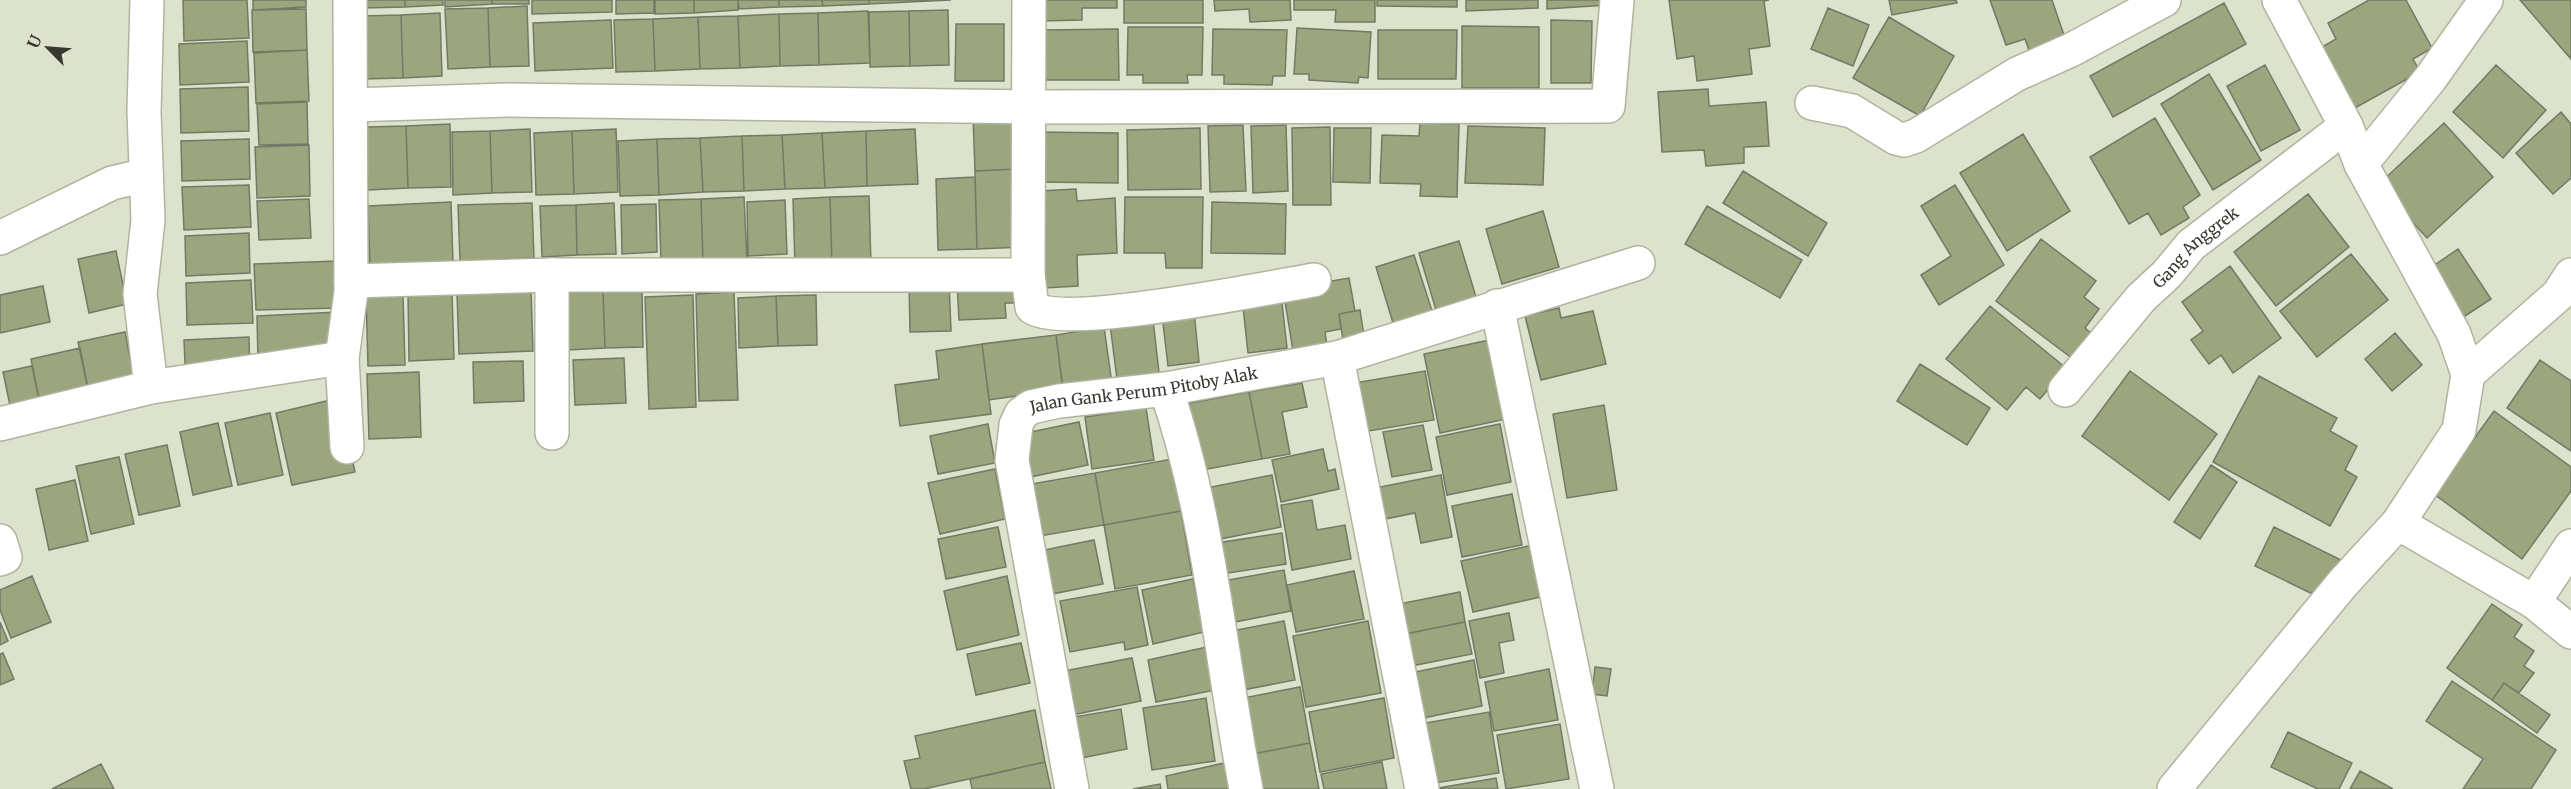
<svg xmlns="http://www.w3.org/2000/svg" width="2571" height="789" font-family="Merriweather,serif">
<rect width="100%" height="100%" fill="#dce2cc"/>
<!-- building -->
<path fill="#9ba57e" stroke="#747966" stroke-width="1.5" d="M183,0H247L249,38L184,41Z
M253,0H306V7L253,10Z
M363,0H405V7L363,8Z
M405,0H443V5L405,7Z
M445,0H492V4L445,7Z
M492,0H529V4H492Z
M532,0H612V12L532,14Z
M616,0H654V13L616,14Z
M655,0H694V13L655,14Z
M694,0H738V10L694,13Z
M738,0H779V7L739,9Z
M779,0H822L823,6L779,7Z
M822,0H869V4L823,6Z
M869,0H909V2L869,4Z
M909,0H951L909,2Z
M1040,0H1117V8H1082V20L1040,21Z
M1124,0H1203V23H1124Z
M1214,0H1290L1291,20L1250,22L1249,9L1215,11Z
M1294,0H1375V22H1335L1336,10H1294Z
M1377,0H1457V7L1377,6Z
M1466,0H1538V8L1466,11Z
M1547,0H1622L1623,4L1547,9Z
M1669,0H1769L1764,1L1770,46L1749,49L1752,74L1697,81L1694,56L1677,59Z
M1889,0H1956L1957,3L1892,15Z
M1990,0H2052L2066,41L2030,53L2025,39L2006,45Z
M2369,0H2406L2432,48L2413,59L2420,72L2355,108L2322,47L2336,39L2328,23Z
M2520,0H2571V59Z
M2224,3L2246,44L2113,117L2090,76Z
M527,6L529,66L490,67L488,8Z
M488,8L490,67L448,69L445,9Z
M1828,8L1869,25L1853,66L1811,49Z
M306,9L307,50L253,52L252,10Z
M948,10L949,65L910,66L909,11Z
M868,11L870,63L819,65L818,13Z
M909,11L910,66L870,67L869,12Z
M440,13L442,76L403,78L401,15Z
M818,13L819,65L780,66L779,14Z
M779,14L780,66L740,68L738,16Z
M401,15L403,78L362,79L360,16Z
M738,16L740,68L700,69L698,17Z
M698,17L700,69L655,71L653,19Z
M1889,17L1954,56L1920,116L1853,78Z
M653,19L655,71L616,72L614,20Z
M611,20L613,68L535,71L533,23Z
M1551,20L1592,21L1591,83H1551Z
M956,24H1004V81H955Z
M1462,26L1539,27V88H1462Z
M1128,27H1203L1202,75H1187L1188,83H1143V75H1127Z
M1297,28L1371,32L1368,78L1359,77L1358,83L1309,80V74H1294Z
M1118,29L1119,80H1045L1044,30Z
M1213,29L1287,30L1285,76H1273L1272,85L1224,84V75H1212Z
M1378,30H1457L1456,79H1378Z
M247,41L249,82L180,85L179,44Z
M307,50L309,101L256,103L254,53Z
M2265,65L2300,130L2261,151L2227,86Z
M2496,65L2546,110L2503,158L2453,112Z
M2209,74L2261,160L2213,190L2161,104Z
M248,87L249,131L181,133L180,89Z
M1708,89L1709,106L1766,102L1769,146L1744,147V163L1706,166L1704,150L1662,152L1658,92Z
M307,102L308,144L259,145L257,104Z
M2561,112L2571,124V178L2553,194L2516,153Z
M1018,114L1020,169L975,171L973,116Z
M2155,118L2200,195L2183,207L2189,218L2161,235L2148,213L2129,224L2090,157Z
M1420,123L1459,124L1457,197L1420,196L1421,184L1380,183L1382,135L1419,136Z
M2444,123L2493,177L2427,238L2378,185Z
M450,124L451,187L408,188L406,126Z
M1243,125L1246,191L1210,192L1208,126Z
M1286,125L1288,191L1253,193L1251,126Z
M406,126L408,188L368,190L366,127Z
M1468,126L1545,128L1543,185L1465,183Z
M1330,127L1331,205H1293L1292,128Z
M1200,128L1201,189L1128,190L1127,130Z
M1334,128H1371L1370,183L1333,182Z
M530,129L532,192L492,193L490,131Z
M616,129L618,192L574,194L572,131Z
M915,129L918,184L867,186L866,131Z
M490,131L492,193L453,195L452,132Z
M572,131L574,194L536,195L534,133Z
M866,131L867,186L825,188L822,133Z
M1036,132L1118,133V183L1035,182Z
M822,133L825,188L785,189L782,135Z
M2023,134L2070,211L2007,251L1960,173Z
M782,135L785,189L744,191L742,136Z
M742,136L744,191L703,192L700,138Z
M700,138L703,192L659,195L657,139Z
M249,139L250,179L182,181L181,141Z
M657,139L659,195L620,196L618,141Z
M309,145L310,196L257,198L255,147Z
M1020,169L1022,247L977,249L975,171Z
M1743,171L1827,223L1808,256L1723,203Z
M975,177L977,249L938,250L936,179Z
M249,185L251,227L184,230L182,187Z
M1955,185L2004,265L1939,305L1921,275L1951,256L1921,206Z
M1076,189L1077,201L1115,198L1117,253L1077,255L1078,286L1044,288L1039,191Z
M2308,194L2349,247L2276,306L2234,252Z
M869,196L871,265L832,266L830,197Z
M744,197L747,260L703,262L701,199Z
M830,197L832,266L795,268L793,199Z
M1125,197H1203L1202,268H1166L1165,253H1124Z
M309,199L311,238L259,240L257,201Z
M701,199L703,262L661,263L659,200Z
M785,200L787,254L748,256L747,202Z
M451,202L453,263L370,266L368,206Z
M1212,202L1286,204L1285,254L1211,253Z
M532,203L534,258L460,261L458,205Z
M614,203L616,254L577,255L576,205Z
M656,204L657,252L622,254L621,205Z
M576,205L577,255L542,257L540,206Z
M1707,206L1802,260L1780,298L1685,244Z
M1543,211L1559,267L1502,284L1486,229Z
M249,233L250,273L186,276L185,236Z
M2041,239L2096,281L2084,297L2099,309L2085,328L2092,334L2073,359L1996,301Z
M1459,241L1476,297L1436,310L1419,253Z
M2458,249L2491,299L2459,320L2426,271Z
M116,251L127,304L89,313L78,259Z
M2351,254L2388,300L2317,357L2280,311Z
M1414,255L1433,314L1394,326L1376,267Z
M337,261L339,308L256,310L254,264Z
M2230,266L2281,338L2233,373L2221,355L2209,364L2191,340L2203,331L2182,302Z
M1349,278L1355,311L1339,314L1341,329L1325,332L1327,346L1293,351L1283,289Z
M251,280L253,323L187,325L186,283Z
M1015,280V303H1005L1006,318L959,320L957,282Z
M949,281L951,331L910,332L909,282Z
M43,286L50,322L0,333V295Z
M642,289L643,347L605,348L603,291Z
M531,290L533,351L459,354L457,292Z
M452,291L454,359L409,361L408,293Z
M603,291L605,348L567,350L566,292Z
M734,292L738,400L699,401L696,294Z
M403,294L405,365L368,366L366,295Z
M1281,294L1287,348L1248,353L1242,298Z
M693,295L696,407L649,409L645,297Z
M816,295L817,345L778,346L776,296Z
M776,296L778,346L739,348L738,298Z
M1990,306L2066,368L2040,399L2026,387L2007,410L1946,359Z
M1559,308L1561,318L1593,311L1606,364L1541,380L1525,316Z
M1360,310L1364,336L1343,340L1339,314Z
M1194,311L1199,362L1168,366L1162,315Z
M338,312L339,358L258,362L257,316Z
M1153,320L1160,381L1118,387L1110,324Z
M1104,327L1113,391L1064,398L1056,335Z
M125,332L135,384L89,394L78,342Z
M2395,333L2422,365L2392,391L2365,359Z
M1056,335L1063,389L989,400L982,344Z
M249,337L250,384L186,386L184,340Z
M1494,339L1511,418L1440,433L1424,354Z
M982,344L991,414L900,426L895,385L939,379L936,351Z
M80,348L89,394L40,404L31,359Z
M624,358L626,403L575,405L573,360Z
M2540,360L2571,381V451L2507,408Z
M523,361L524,401L474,403L473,362Z
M1920,364L1990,408L1967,445L1897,401Z
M32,366L40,404L11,410L3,372Z
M1425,371L1434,420L1363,432L1354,383Z
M2130,371L2217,434L2169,500L2082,436Z
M419,372L421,437L369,439L367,374Z
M2259,376L2337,418L2330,431L2357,446L2345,470L2357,477L2330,526L2213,462Z
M1302,383L1307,407L1282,412L1290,454L1262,459L1249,392Z
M1249,392L1262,459L1197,471L1185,404Z
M339,398L355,472L292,485L276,413Z
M1604,405L1617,490L1567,498L1553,414Z
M1146,408L1154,460L1092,469L1085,417Z
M2494,411L2571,467V491L2522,559L2434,494Z
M270,413L283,475L238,485L225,423Z
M1079,422L1088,465L1030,477L1021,434Z
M218,423L232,486L193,495L180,432Z
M988,424L995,463L938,474L930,436Z
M1500,424L1511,482L1447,495L1436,437Z
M1423,425L1432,470L1392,477L1383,432Z
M167,445L180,506L139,515L125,454Z
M1323,449L1328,471L1335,469L1339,489L1281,502L1272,460Z
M119,457L134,524L91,534L76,466Z
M1172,459L1181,511L1104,525L1095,473Z
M2211,465L2237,482L2200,539L2174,522Z
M995,469L1005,519L940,534L928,483Z
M1095,473L1104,525L1040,536L1031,484Z
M1272,475L1281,527L1215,540L1206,488Z
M1441,475L1452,537L1421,543L1415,513L1380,520L1375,488Z
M75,480L88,541L49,550L36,489Z
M1512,494L1522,545L1462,557L1452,506Z
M1312,500L1317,530L1345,525L1351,559L1292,570L1281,505Z
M1181,511L1192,575L1115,589L1104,525Z
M998,527L1006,567L946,579L938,539Z
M2274,527L2343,561L2323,599L2255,566Z
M1282,533L1286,564L1222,574L1217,543Z
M1094,540L1103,584L1052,594L1044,550Z
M1533,545L1545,596L1473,612L1461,561Z
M1284,570L1291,611L1235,622L1228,580Z
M1354,571L1364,619L1296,632L1287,585Z
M32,576L51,622L11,638L0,610V590Z
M1007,576L1019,635L957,650L944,591Z
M1193,579L1204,632L1153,644L1142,590Z
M1137,587L1148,645L1125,650L1124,642L1070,652L1060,601Z
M1460,592L1465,622L1405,634L1399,604Z
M2492,604L2522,625L2514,637L2534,651L2524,666L2534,673L2519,693L2504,683L2492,700L2447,668Z
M1509,613L1514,640L1499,643L1504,673L1480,678L1469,621Z
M1284,621L1295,680L1237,691L1226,632Z
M1368,621L1381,693L1306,707L1293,636Z
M0,622L8,641L0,645Z
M1465,622L1472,654L1411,666L1405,634Z
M1021,643L1030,683L976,695L967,654Z
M1207,647L1215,690L1156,702L1148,660Z
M3,653L14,679L0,685V654Z
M1132,658L1141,701L1072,715L1064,671Z
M1474,660L1482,706L1423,718L1415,672Z
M1595,667L1611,669L1607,696L1592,694Z
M1549,669L1558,720L1494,731L1485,682Z
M2452,681L2556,750L2531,789H2463L2483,759L2426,721Z
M2504,683L2550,715L2537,733L2492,700Z
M1300,687L1310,743L1248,755L1238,699Z
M1206,698L1215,761L1152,770L1143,708Z
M1384,698L1394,758L1320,772L1309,712Z
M1121,709L1127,749L1081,758L1074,717Z
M1035,710L1045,762L924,789H911L904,761L920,758L915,736Z
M1489,712L1499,773L1435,783L1425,723Z
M1560,724L1569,779L1506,789L1497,735Z
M2288,732L2352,763L2339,789H2318L2271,767Z
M1310,743L1319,789H1255L1248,755Z
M1045,762L1051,789H972L970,779Z
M1382,762L1387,789H1324L1321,774Z
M1224,763L1230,789H1168L1166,776Z
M101,764L114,789H52Z
M2360,771L2393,789H2350Z
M1496,778L1498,789H1439V788Z
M1160,784L1161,789H1133Z"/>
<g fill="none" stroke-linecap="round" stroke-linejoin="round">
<!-- street casing -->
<g stroke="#afb49f" stroke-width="36">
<g id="street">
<path d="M147,0L144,112L148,220L140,294L151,387L342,358"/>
<path d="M1812,103L1852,111L1896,138L1904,140L1916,136L2017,74L2071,50L2164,0"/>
<path d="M351,105L508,100L1029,107L1608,106L1617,0"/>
<path d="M2361,164L2430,79L2486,0"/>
<path d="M0,238L112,183L146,175"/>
<path d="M1028,275L1029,0"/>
<path d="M351,281L552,275H1028L1032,307C1064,330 1266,288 1314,280"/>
<path d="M1497,306L1597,789"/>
<path d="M1337,358L1422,789"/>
<path d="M2468,374L2558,295L2571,275"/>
<path d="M1166,389C1210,518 1220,655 1246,789"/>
<path id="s1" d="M2065,390L2141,298L2167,274L2191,245L2346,126"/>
<path d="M0,424L151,387"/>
<path d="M552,433V275"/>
<path d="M347,447L342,358L351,292L350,0"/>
<path d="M2398,523L2534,602L2571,632"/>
<path d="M0,541L5,557L0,559"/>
<path d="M2534,602L2571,546"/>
<path id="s2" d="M1072,789L1012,460L1016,425L1021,414L1031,407L1059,401L1166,389L1337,358L1638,263"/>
<path d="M2174,789L2343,583L2398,523L2459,430L2468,374L2454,334L2361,164L2346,126L2279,0"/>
</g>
</g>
<!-- street -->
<use href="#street" stroke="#fff" stroke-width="33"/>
</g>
<g text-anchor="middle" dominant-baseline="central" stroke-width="4.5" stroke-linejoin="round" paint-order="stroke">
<!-- street labels -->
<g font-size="16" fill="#373931" stroke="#dce2cc">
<text stroke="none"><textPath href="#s1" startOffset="194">Gang Anggrek</textPath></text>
<text stroke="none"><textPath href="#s2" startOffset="508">Jalan Gank Perum Pitoby Alak</textPath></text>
</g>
</g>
<!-- north arrow -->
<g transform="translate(48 48) rotate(295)" stroke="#dce2cc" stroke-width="4.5" paint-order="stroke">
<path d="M0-4.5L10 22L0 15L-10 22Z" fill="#373931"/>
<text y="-9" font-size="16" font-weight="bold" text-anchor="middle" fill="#373931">U</text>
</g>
</svg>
